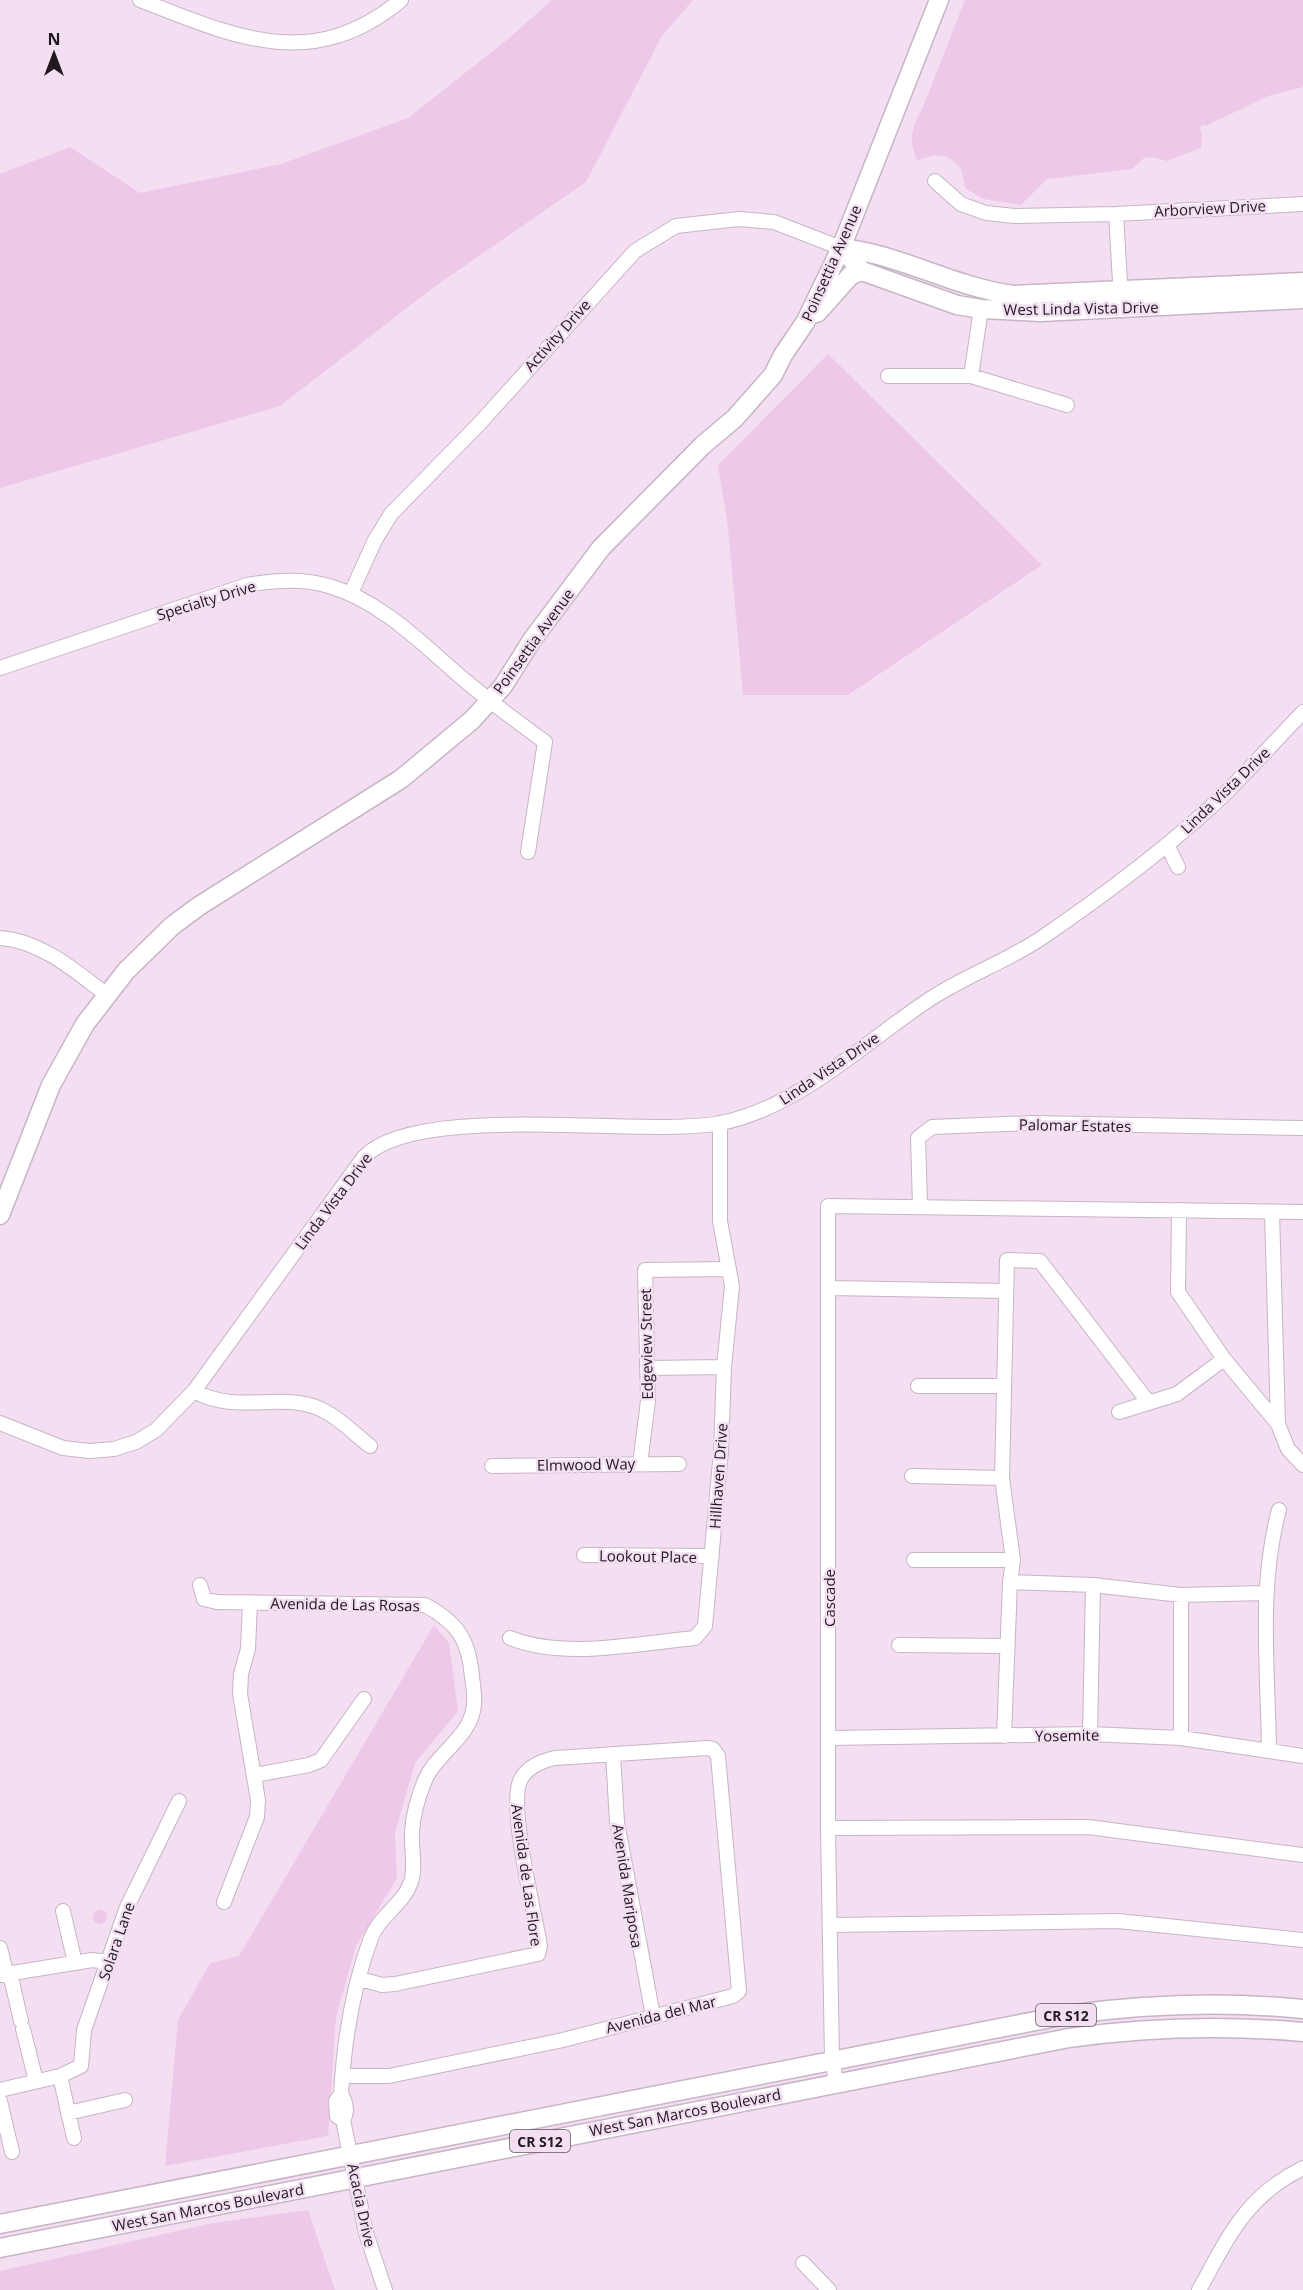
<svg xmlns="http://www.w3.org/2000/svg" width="1303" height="2290" font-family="'Open Sans',sans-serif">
<rect width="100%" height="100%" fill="#f3dff1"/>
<!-- green -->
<path fill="#eec8e9" d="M552,0H693L662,36L586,182L434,287L280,406L0,488V174L70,147L140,193L281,164L408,118L508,39Z
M965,0H1303V87L1268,96L1206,126L1202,125L1199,130L1202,132L1201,148L1167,161L1152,157L1144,158L1132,169L1047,179L1021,205L984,199L966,189C963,183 964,176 961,170C952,153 933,152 918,161C907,143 912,125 923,107Z
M828,354L1042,565L848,695H743L728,527L718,465Z
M434,1625L449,1643L458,1711L415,1763L395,1833L397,1878L356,1946L336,2017L328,2136L165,2166L178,2020L210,1963L239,1956Z
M93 1917a7 7 0 1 1 14 0a7 7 0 1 1-14 0Z
M308,2210L335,2290H0V2271L213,2223Z"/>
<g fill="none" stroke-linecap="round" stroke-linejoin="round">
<!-- minor casing -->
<g stroke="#c7b4c5" stroke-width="16">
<path id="minor" d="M140,0C233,36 312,74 401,0
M935,181L961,204L986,213L1014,216L1116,214L1303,204
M1116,214L1121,299
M888,376H971L1067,405
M971,376L981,309
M351,593L375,540L391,514L480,423L635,251L676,226L739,219L774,222L841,248
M0,668L247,585C274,580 303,578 329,586C384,602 426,648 468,683C493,704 519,723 545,742L528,852
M1167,845L1178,867
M0,938C42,941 75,971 107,995
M920,1205L918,1138L932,1127L1032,1123L1303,1128
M1179,1210L1178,1292L1224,1359L1278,1424
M1272,1212L1278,1424L1288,1449L1303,1465
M829,1288L1006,1291
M648,1368L724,1367
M918,1386H1004
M194,1391C231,1411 261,1398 299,1403C329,1406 348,1429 370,1446
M1119,1412L1177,1394L1224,1359
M0,1423L63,1448L90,1451L114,1449L136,1442L156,1430L194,1391L364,1157C418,1101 640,1138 721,1123C798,1108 866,1041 930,999C965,976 1005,962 1040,939C1100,898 1158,855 1212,806C1244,776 1273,743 1303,712
M640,1464L648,1401L645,1270L729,1269
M492,1466L679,1464
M912,1476L1002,1478
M584,1555L712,1556
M914,1560H1013
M1010,1582L1093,1585L1181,1595L1266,1593
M200,1585L204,1599L217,1602L425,1605C458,1623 469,1640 472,1677C473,1686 475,1696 474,1704C472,1737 437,1752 425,1780C418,1797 413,1814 412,1832C411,1849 416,1866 411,1882C403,1905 379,1916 371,1938C353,1986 344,2043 341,2094
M1181,1595V1738
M510,1638C566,1660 637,1643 695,1638L705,1626L721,1451L724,1367L732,1286L720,1221V1123
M899,1645L1008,1646
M1090,1734L1093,1585
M1004,1736L1010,1582L1013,1560L1002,1478L1007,1260L1040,1261L1149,1403
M829,1738L1090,1734L1181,1738L1303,1756
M1269,1750C1268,1671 1258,1587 1279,1510
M613,1754L617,1822L653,2016
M255,1775L309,1765L321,1760L364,1699
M828,1828L1088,1827L1303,1855
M224,1902L257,1817L258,1800L240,1694L241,1674L248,1649L250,1603
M63,1911L75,1963
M831,1925L1118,1921L1303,1940
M0,1948L5,1968L12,1982L21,2021
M0,1975L92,1960L109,1962
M23,2029L36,2081
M60,2076L74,2138
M342,2076H389L563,2040L733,1996L739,1991L718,1756L713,1749L707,1748L555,1758C541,1761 528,1766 521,1779C507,1803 535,1914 540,1946L538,1954L395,1984L382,1985L360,1979
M836,2082L832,2059L828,1828V1206L1303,1212
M0,2090L60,2076L81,2066L84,2030L127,1907L179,1801
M0,2101L12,2152
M68,2113L125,2100
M343,2120C348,2112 346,2102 341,2094L336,2101L337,2116L343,2120L366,2233L385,2290
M803,2263L829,2290
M1199,2290C1229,2236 1245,2197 1303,2168"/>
</g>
<!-- major casing -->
<g stroke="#c7b4c5" stroke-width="21">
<path id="major" d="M841,248L862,271L957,305L981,309L1041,312L1303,299
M841,248C900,254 953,287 1013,295L1303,282
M817,313L851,275L862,271
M0,1215L51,1085L85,1024L126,971L172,926L199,906L401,779L472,720L503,686L532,640L601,548L703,445L735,418L773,375L783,355L806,321L841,248L939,0
M0,2224L1066,2015C1145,2004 1223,2001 1303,2009
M0,2248L1069,2038C1148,2027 1224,2025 1303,2032"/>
</g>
<!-- minor -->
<use href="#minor" stroke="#fff" stroke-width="14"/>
<!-- major -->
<use href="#major" stroke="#fff" stroke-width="18"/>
</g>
<g text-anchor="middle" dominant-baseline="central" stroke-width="5" stroke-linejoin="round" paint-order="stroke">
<!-- shield labels -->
<g fill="#f3dff1" stroke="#5f545e" stroke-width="1.5">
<rect x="1036" y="2004" width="60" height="22" rx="4.5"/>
<rect x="510" y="2130" width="60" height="22" rx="4.5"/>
</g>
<g font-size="14" font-weight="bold" fill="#20191f">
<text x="1066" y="2015">CR S12</text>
<text x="540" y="2141">CR S12</text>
</g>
<!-- street labels -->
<g font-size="15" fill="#20191f" stroke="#f3dff1">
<text transform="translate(1210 208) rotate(-3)">Arborview Drive</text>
<text transform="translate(831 263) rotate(-66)">Poinsettia Avenue</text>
<text transform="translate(1081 308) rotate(-1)">West Linda Vista Drive</text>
<text transform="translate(557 335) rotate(-48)">Activity Drive</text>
<text transform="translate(206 600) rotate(-17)">Specialty Drive</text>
<text transform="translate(533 641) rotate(-54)">Poinsettia Avenue</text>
<text transform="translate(1225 790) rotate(-44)">Linda Vista Drive</text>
<text transform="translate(829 1068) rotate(-34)">Linda Vista Drive</text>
<text transform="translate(1075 1125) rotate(1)">Palomar Estates</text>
<text transform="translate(333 1201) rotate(-53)">Linda Vista Drive</text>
<text transform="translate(646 1344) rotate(-91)">Edgeview Street</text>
<text transform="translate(586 1464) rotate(-1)">Elmwood Way</text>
<text transform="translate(718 1476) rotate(-86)">Hillhaven Drive</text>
<text transform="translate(648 1556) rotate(1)">Lookout Place</text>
<text transform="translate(829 1598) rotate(-90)">Cascade</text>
<text transform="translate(345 1604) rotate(1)">Avenida de Las Rosas</text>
<text transform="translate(1067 1735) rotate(-1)">Yosemite</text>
<text transform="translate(527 1875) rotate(82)">Avenida de Las Flore</text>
<text transform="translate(628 1886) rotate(81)">Avenida Mariposa</text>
<text transform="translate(116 1941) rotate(-71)">Solara Lane</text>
<text transform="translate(661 2014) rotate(-14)">Avenida del Mar</text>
<text transform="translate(685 2112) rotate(-11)">West San Marcos Boulevard</text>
<text transform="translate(362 2205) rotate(78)">Acacia Drive</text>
<text transform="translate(208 2207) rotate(-11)">West San Marcos Boulevard</text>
</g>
</g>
<!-- north arrow -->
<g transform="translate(54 54)" stroke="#f3dff1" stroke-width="4.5" paint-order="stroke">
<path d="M0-4.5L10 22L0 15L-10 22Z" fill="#20191f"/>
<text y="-9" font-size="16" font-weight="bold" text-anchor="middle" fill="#20191f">N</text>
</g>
</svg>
